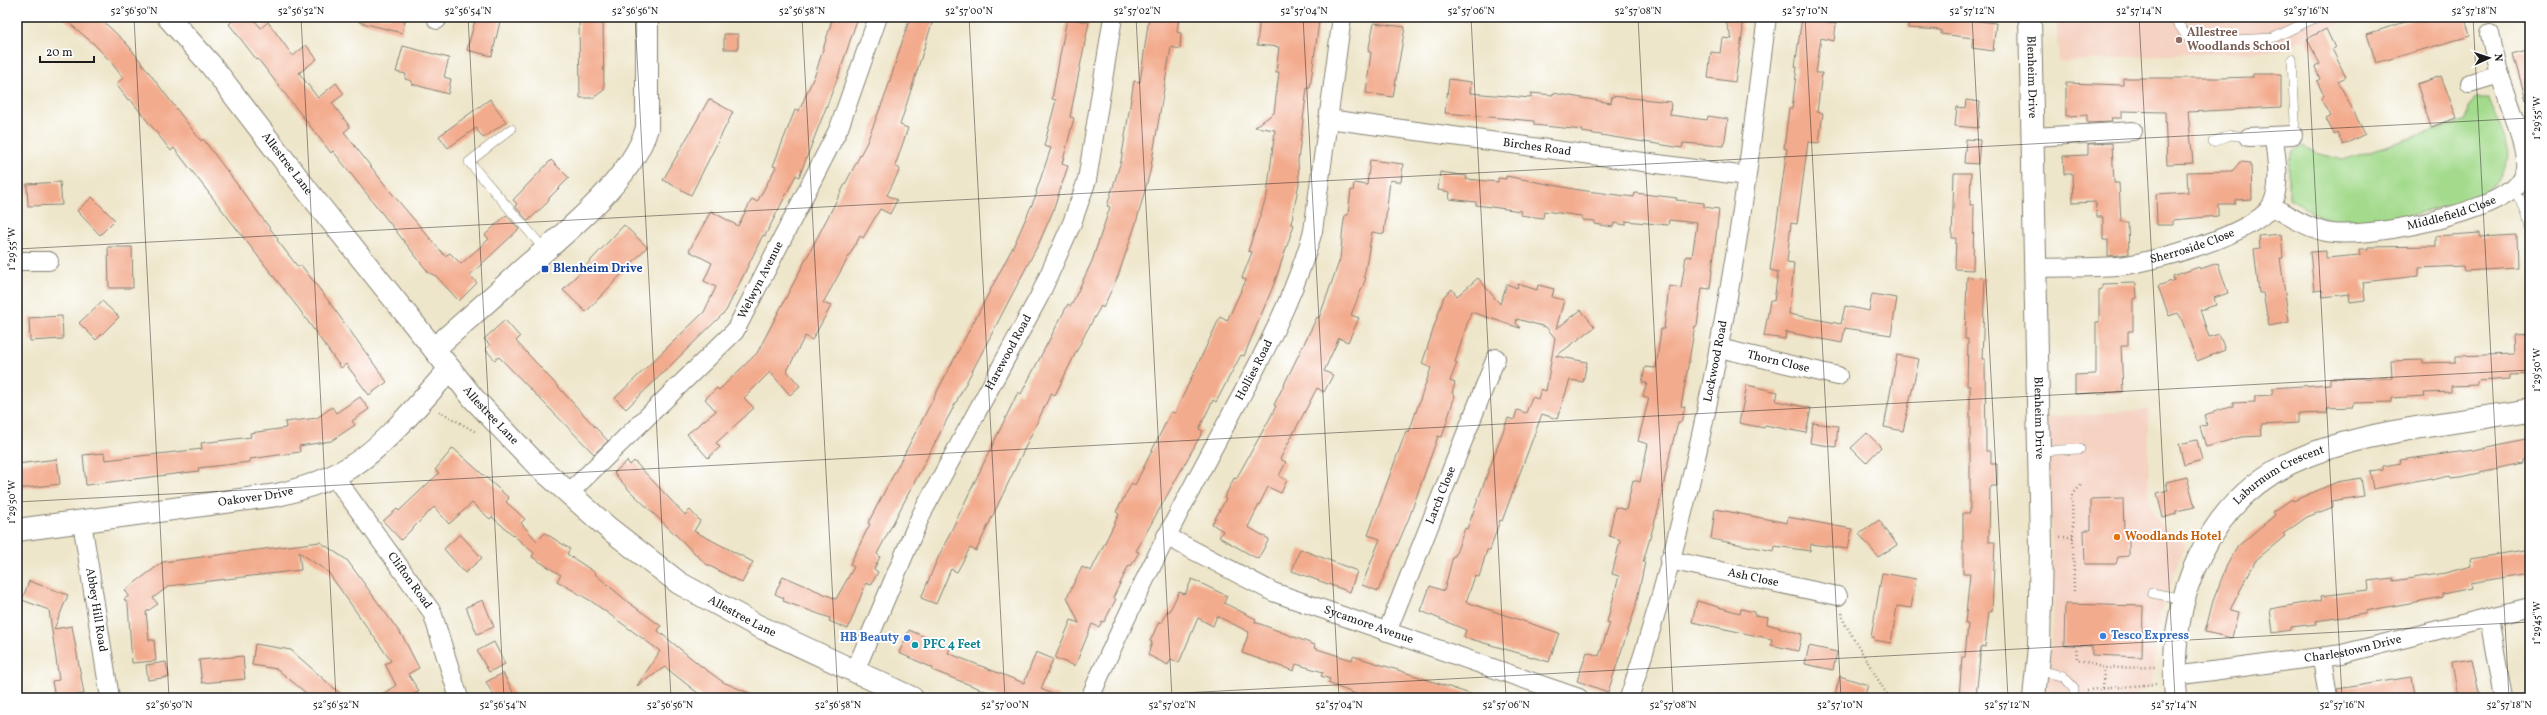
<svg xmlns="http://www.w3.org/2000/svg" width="2547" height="715" font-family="Vollkorn,serif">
<rect width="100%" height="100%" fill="#fff"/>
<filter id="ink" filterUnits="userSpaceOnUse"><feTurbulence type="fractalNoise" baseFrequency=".025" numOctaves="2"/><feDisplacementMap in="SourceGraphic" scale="8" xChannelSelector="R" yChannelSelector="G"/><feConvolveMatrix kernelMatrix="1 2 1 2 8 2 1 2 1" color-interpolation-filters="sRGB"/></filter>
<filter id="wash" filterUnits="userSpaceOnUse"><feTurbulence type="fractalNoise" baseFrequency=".012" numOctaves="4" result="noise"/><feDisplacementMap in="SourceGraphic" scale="16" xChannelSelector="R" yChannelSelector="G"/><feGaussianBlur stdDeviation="0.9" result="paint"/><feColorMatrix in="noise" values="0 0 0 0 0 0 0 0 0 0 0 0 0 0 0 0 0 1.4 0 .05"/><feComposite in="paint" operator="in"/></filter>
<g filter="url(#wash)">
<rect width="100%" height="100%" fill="#eee6ca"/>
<!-- built -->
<path fill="#f5d2c2" d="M2056,17H2355L2277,51L2166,55L2059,62Z
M2148,410L2149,506L2163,527L2185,544L2160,614L2155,639L2152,687L2125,698H2045L2054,607L2047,417Z"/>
<!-- green -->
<path fill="#a3da8b" stroke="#607b54" d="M2475,99H2488C2497,121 2512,144 2505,168C2502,179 2488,191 2478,195C2455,206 2368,227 2344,224C2324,221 2307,209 2289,199V162L2292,152L2304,146L2315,153L2343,160L2466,120L2468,107Z"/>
<g id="blocks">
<!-- building -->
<path fill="#f3ab8d" d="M62,17H99L128,45L201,141L203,139L278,239L277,240L298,267L301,265L327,299L387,382L369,395L346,364L341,368L299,309L174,148L171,151L130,99L128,100L116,84L123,78L111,62L94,44Z
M237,17H252L261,28L268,22L293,56L306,45L317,59L299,73L318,98L336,83L344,94L332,103L350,127L344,132L389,190L445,256L450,253L461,264L489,239L485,235L506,215L519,229L470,275L477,283L459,301L436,276L429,273L333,151L331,153L258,59L257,60L229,24Z
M360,17H406L402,33L359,22Z
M476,17H501L492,56L467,50Z
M833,17H858L838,77L799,177L796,175L765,236L763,235L726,311L626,409L615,398L704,312L716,287L704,281L712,263L689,251L711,211L738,226L752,199L757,202L776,167L773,166L795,110L799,111L816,72Z
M910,17L933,20L900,125L908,128L895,166L900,169L887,195L897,200L890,214L880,209L863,238L860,236L823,303L831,306L812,340L805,336L787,371L800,386L790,395L770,372L744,398L754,408L716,443L720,447L708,458L687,434L716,411L705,399L717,388L719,390L757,353L867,142L886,93Z
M1149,17H1179L1177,32L1181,33L1180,49L1171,47L1150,172L1136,223L1118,276L1103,308L1101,306L1085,334L1055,395L1051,393L976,551L970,548L957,572L951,569L936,604L921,598L937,560L1018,392L1021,394L1068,304L1071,306L1092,261L1110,207L1107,206L1121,161L1134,81L1140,82Z
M1260,17H1317V22H1319L1310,88H1307L1298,161L1299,183L1291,224L1294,225L1274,284L1244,356L1241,355L1216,402L1213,400L1199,429L1203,431L1136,551L1139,552L1131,566L1129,565L1113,598L1116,599L1104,622L1102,621L1099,627L1092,624L1075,666L1055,658L1071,620L1079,623L1067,597L1082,567L1091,571L1119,514L1116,512L1132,483L1135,485L1171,412L1175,413L1220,317L1227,321L1246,280L1242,278L1252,252L1248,251L1267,195L1275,130L1255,127L1274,113L1279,72H1276L1279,47L1257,45Z
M1724,17H1740L1743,29L1735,82L1708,78L1711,52L1720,53L1722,38L1732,39Z
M1802,17L1828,18L1827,23L1836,24L1834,41L1821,38L1816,73H1822L1817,112L1823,113L1819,143L1808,142L1797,224L1791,223L1787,262L1794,263L1789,314L1841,324L1845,306L1869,311L1872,294L1897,298L1891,335L1845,328L1842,343L1786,332L1785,339L1764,336L1770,300L1774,301L1778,272L1770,270L1787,149L1784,148L1789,108L1792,109L1797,67H1795Z
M1908,17H1962L1961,19L1996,23L1993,51L1972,48L1973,38L1941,34V30L1908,28Z
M2421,17H2465L2470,36L2376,63L2367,34Z
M1067,18L1089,22L1070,117L1074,118L1062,164L1068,166L1053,211L1039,243L877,554L880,557L874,569L878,572L871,585L866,583L848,629L829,621L830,618L783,601L784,598L775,594L783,576L836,599L854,567L850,564L870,524L868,523L1014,245L1037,193L1036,192L1051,148L1044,146L1056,100L1052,99Z
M579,19H603L604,90L593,98H580Z
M1374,23L1405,27L1393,97L1366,93L1371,52H1368Z
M2326,29L2335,48L2332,49L2346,77L2338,81L2365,134L2343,145L2337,132L2334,134L2326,119L2331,116L2321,98L2324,96L2317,81L2320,79L2315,67L2320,64L2307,39Z
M724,34H738V49H724Z
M403,46L449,58L444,77L451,79L448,94L412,84V81L405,79L406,74L396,72Z
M2530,49V100H2526L2513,54Z
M2253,74H2281V107L2188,112L2193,163L2167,164L2165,112L2122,111V118H2111L2112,122L2087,123V115L2066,116V83L2123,85V78H2221L2253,77Z
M2441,76L2457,118L2431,127L2417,84Z
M1449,79L1471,82L1470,93L1531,98V93L1553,95V93L1611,103L1612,96L1671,102L1670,115L1707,120L1708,116L1728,119L1724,146L1683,143L1682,148L1582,132L1583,130L1534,125V121L1445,113Z
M490,99L506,122L483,138L476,128L448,148L439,136Z
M709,99L733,112L691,195L663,180Z
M1966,100L1980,102L1978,128L1955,126L1957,107L1965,108Z
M1966,139L1980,140L1978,164L1964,163Z
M2112,143L2114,183H2119L2121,222H2128L2129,254L2108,256V240H2103V217H2097L2096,202L2073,203L2072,174H2064L2063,156L2088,155V144Z
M551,160L569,178L548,199L549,201L528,221L515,206L517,204L513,200Z
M1370,160L1403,164L1401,182L1390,180L1384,234L1372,232L1364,277L1366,278L1351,315L1359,318L1348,342L1339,338L1324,371L1333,375L1324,392L1317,388L1280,459L1286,462L1279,476L1287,480L1281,493L1268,487L1248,527L1269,539L1258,559L1219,537L1223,531L1212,524L1226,499L1224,498L1234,478L1236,479L1270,418L1276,406L1274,405L1317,317L1319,318L1340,259L1343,227L1345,215H1348L1351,190L1353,191L1354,183L1367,185Z
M2240,162L2251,163L2252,199L2235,200V204H2218V216L2173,220V225H2157L2156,194L2188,192L2187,172L2232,171Z
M1440,172L1467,176L1466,179L1498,182V178L1506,179V176L1579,190L1634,197L1635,193L1677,198L1676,200L1704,203V207L1719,209L1710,289L1702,288L1697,326H1695L1681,406L1685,407L1681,422H1678L1670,453L1659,507L1643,562H1645L1635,609L1608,692L1577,681L1587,652L1599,656L1610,623L1607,622L1619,576L1612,574L1620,541L1619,539L1609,536L1615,507L1626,510L1633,480L1640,482L1648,444L1638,441L1649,398L1643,396L1647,383H1642L1645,367L1656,368L1661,329H1664L1669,286L1681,288L1686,256L1692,257L1697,223L1669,220L1668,225L1626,221V225L1614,223L1613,227L1595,224V221L1582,220V216L1544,211L1543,218L1520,215L1521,211L1476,205V202L1449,199L1450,192L1438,190Z
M1954,173H1971L1970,205H1974L1973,270L1955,269L1956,238H1952Z
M60,182L62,205L28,206L27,184Z
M92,197L115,220L100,235L77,211Z
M624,225L647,247L586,312L563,290Z
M2480,233V237L2517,235L2518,268L2464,271L2463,266L2419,268V276L2363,282L2365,300L2350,302L2349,294L2323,297L2322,290L2314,291L2310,252L2326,251V258L2360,255L2359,249H2368V247L2436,246V236Z
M2281,234L2283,258H2280L2289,322L2269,326L2263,293H2259L2254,249L2260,248L2259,236Z
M108,247H132L133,288H109Z
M2218,263L2228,293L2214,298L2216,305L2200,310L2209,337L2219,334L2225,350L2197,361L2181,318L2178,313L2169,316L2158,286L2174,280L2173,276L2199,267L2200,269Z
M1967,277L1985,278L1982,359H1985L1986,451H1991V464H1997V486H1990L1989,542H1995L1992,612L1989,611L1985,647L1981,646L1976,698H1959L1962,657H1965L1968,624H1965L1970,574H1963V513H1970V386H1967L1968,339H1965Z
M1478,278L1500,304L1507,284L1517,288L1518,284L1537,290L1538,285L1554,289L1552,297L1564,300L1556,329L1581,310L1595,327L1556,356L1587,362L1583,382L1570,380L1557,419L1542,414L1502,521L1500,520L1490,550H1487L1479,577L1475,576L1466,602L1559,633L1549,662L1464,637L1466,630L1421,611L1430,586L1444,591L1453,556H1455L1465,528L1467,529L1508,418L1514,420L1517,410L1526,413L1532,397L1538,399L1541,389L1546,391L1555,338L1546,327L1517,319L1516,323L1520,328L1471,312L1455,362L1457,363L1450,381L1455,383L1452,393L1455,395L1442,437L1438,436L1409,518L1378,591L1362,585L1380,539L1368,535L1406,431L1409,432L1431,368L1422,364L1444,296L1452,289L1457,296Z
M2136,283L2137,298L2133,299V331H2128V346H2121L2123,392L2075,394V375L2096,374V322H2099V290L2102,289V284Z
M102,301L119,317L96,340L79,323Z
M62,316L63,339L30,341L29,318Z
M505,320L520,337L516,341L608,441L594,454L499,357L495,360L485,349L490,345L484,339Z
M2530,334V374L2510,375V379L2478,381V385L2451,386V392L2424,393L2425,396L2391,398V402L2353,403V407L2327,408V413L2298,414V423L2261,425L2262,436L2241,437L2206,447L2200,427L2207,425L2204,415L2233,406V403L2255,402V396L2273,395V388L2330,384V378H2392L2391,361L2423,360V363L2456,362V356L2514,354L2513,335Z
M1897,355L1919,359L1903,431L1884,427Z
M1747,385L1778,392L1776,401L1811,408L1806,433L1765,425L1764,428L1739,423Z
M360,397L369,409L352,421L355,425L331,441L299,446L300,452L250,459V462L198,468L199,471L86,485L83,455L104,453L105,460L202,449L201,443L251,437L250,433L286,428L285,422L317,418L332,407L336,413Z
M1813,423L1838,426L1836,447L1810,443Z
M1867,433L1881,447L1866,463L1851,448Z
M2530,438V459L2522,461V464L2461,477L2451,478L2450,476L2431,480V478L2373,489L2370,472L2383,470V466L2401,463L2400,460L2474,450Z
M2197,440L2202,460L2184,465L2179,444Z
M453,448L509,498L506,502L525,519L521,523L537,541L545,533L570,549L567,554L596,573L595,574L628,602L661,626L658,631L701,666L723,682L760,698H704L665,667L637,686L660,651L591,601L557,581L561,575L532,557L534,553L492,517L490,519L472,503L449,524L434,507L401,540L383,521L397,509L399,511L439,473L435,470Z
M57,459L60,484L17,489V464Z
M627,461L630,465L634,461L685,515L690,510L700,521L694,531L753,562L742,583L706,564L628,489L614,473Z
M2187,477L2195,507L2176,511V514L2163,518L2157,493L2168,490L2166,482Z
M2361,478L2364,496L2331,501L2333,507L2307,517L2283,534L2285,536L2256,560L2230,610L2238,612L2232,638L2205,632L2213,601L2227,565L2238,546L2275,515L2273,512L2292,499L2293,501L2337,482Z
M2123,498L2124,531H2129V556L2118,557L2116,564H2085L2084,530H2091V499Z
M1715,509L1787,523L1788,517L1852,529L1848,549L1811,544L1810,551L1775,546L1774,551L1711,539Z
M1879,520L1897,545L1878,557L1859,534Z
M460,534L482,558L465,573L444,549Z
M320,542L347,560L403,637L419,668L408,674L419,691L409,698H377L396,685L385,664L391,661L328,572L299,552L301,570L169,586L153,598L158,604L146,612L149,640H154L156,661L132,663L128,604L124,599L129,596L125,590L163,562Z
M1300,549L1357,571L1350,592L1292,571Z
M2530,549V573L2471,583L2472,588L2443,594V597L2365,611V614L2315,621L2316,624L2291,627V630L2273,633L2270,609L2322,600L2321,596L2369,590L2368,581L2394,578V581L2445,573L2471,566L2470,559Z
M1882,573L1916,579L1911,608L1897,606L1891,643L1874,640V637H1871Z
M1192,579L1227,596L1224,603L1256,619L1255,622L1315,645L1314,648L1352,660L1353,656L1401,671L1473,695V698H1365L1328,683L1330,679L1321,676L1323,672L1296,664L1294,671L1242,653L1249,632L1217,616L1213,626L1198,618L1179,663L1171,659L1168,665L1148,655L1152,642L1150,641L1159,622L1161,623L1167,611L1169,612L1179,592L1185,594Z
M29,581L68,595L54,629L72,626L84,694L55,698L52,681L59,680L49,610L22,600Z
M483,600L494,627L477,634L466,607Z
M1697,601L1740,613L1741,609L1754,612V615L1768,617L1767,624L1802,634L1798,651L1771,645L1772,639L1692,622Z
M2065,604L2143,606L2142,657L2092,655V646L2064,645Z
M909,630L950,648L948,653L1024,683L1036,652L1053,659L1041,689L1061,698H1003L932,670L933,668L899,653Z
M494,642L505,664L489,672L477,651Z
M255,644L291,650L345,698H312L277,669L252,665Z
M1809,646L1837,652L1833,670L1805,664Z
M243,656L245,679L202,683L199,660Z
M2472,659L2480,698H2458L2452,662Z
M166,662L169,677L148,680L146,665Z
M503,673L516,698H495L486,682Z
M1840,676L1868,685L1864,698H1834Z
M2411,677L2414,696L2338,698L2337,689Z"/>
</g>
</g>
<g filter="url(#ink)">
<use href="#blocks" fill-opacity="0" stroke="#858173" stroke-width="1"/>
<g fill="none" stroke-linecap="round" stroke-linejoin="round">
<!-- service casing -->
<g stroke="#858173" stroke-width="10">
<path id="service" d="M2177,17V22L2187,37L2215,41L2273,38L2317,17
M2292,59L2295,121L2293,135
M511,129L469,162L545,250
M2213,142L2230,135L2249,137
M2512,189C2523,202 2528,213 2530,230
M2039,451L2080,449
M2152,593L2183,599
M2036,670L2063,676L2074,688V698"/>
</g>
<!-- minor casing -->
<g stroke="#858173" stroke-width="20">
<g id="minor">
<path d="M437,20V17"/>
<path d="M2470,83L2500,74"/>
<path id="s1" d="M1328,119L1746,176"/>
<path d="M2034,137L2133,131"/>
<path d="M2249,137L2293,135"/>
<path id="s2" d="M2271,206C2288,215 2307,228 2326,232C2364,240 2483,215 2512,189C2517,185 2522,177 2524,172C2531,155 2506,95 2500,76C2496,62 2493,48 2490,34"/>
<path d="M17,261H49"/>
<path id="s3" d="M2035,268C2062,267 2090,268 2117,266C2150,263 2254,235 2271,206C2282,187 2276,158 2274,137"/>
<path id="s4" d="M1719,348L1838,376"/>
<path id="s5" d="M334,476L432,612L459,698"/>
<path id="s6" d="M569,493L735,331L839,128L878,17"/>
<path id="s7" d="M82,522L110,698"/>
<path id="s8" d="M1166,536L1273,592L1579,698"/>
<path id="s9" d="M1669,560L1838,596"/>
<path d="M2489,618L2503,698"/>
<path id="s10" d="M1387,632L1496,358"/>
<path d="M2322,658L2328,698"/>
<path id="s11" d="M855,671L921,515L1040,295L1072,223L1087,180L1113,17"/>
<path id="s12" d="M2174,676L2342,654L2530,607"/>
<path id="s13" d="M1090,698C1126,613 1168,532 1212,450C1250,379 1291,309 1313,231L1342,17"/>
<path id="s14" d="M1629,698C1679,551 1714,389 1738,236C1750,163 1757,90 1767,17"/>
</g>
</g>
<!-- tertiary casing -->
<g stroke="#858173" stroke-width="24">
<g id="tertiary">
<path id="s15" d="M168,17L210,64L310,194L474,399L537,465L607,527L679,583L756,625L912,698"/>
<path id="s16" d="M2030,17L2041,547L2039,647L2034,698"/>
<path d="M434,349C463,323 493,297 522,270C562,236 633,179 647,128V17"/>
<path id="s17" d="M17,530L277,495C303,489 327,481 350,467C383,448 424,398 450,369"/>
<path id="s18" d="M2176,698C2167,598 2207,495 2306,456C2371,430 2460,422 2530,410"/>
</g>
</g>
<!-- path -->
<path stroke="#858173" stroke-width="2.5" stroke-dasharray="1 3" stroke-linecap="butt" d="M2253,17L2254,25
M439,411L476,432
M2060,537H2073
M2074,591L2072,495L2082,484
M1842,613L1844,622L1889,698
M2076,645L2077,659L2104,668L2156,667
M2103,688L2104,668
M2087,690L2156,684"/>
<!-- service -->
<use href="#service" stroke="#fff" stroke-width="9"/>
<!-- minor -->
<use href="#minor" stroke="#fff" stroke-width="18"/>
<!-- tertiary -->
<use href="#tertiary" stroke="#fff" stroke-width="22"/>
</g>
</g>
<!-- ticks -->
<path fill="none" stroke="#1c1c1c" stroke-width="1" stroke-opacity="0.45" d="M134,17L169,698M301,17L336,698M468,17L504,698M635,17L671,698M802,17L838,698M969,17L1005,698M1136,17L1172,698M1303,17L1339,698M1471,17L1506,698M1638,17L1673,698M1805,17L1841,698M1972,17L2008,698M2139,17L2175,698M2306,17L2342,698M2473,17L2509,698M17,249L2530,118M17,502L2530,370M1088,698L2530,622"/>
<!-- markers -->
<circle fill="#8d6e63" stroke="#fff" stroke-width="1.5" cx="2179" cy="40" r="4"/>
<rect fill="#1a4fb4" stroke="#fff" stroke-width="1.5" x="541" y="265" width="8" height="8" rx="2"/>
<circle fill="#e8710a" stroke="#fff" stroke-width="1.5" cx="2117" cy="537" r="4"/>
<g fill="#3f7fe0" stroke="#fff" stroke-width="1.5">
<circle cx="2103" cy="636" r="4"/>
<circle cx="907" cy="638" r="4"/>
</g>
<circle fill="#0f9aa8" stroke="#fff" stroke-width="1.5" cx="915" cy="645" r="4"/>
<g text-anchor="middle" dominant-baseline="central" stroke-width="4" stroke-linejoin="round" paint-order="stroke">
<!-- education labels -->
<g font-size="12" font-weight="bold" fill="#785e54" stroke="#fff" text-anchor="start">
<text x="2187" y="33">Allestree<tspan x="2187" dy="14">Woodlands School</tspan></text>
</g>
<!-- street labels -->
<g font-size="12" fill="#1c1c1c" stroke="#fff">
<text stroke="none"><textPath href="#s16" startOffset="60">Blenheim Drive</textPath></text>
<text stroke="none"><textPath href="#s1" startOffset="211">Birches Road</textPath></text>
<text stroke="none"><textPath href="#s15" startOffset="189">Allestree Lane</textPath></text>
<text stroke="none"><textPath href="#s2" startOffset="189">Middlefield Close</textPath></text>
<text stroke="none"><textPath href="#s3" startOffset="160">Sherroside Close</textPath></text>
<text stroke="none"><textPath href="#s6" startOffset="289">Welwyn Avenue</textPath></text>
<text stroke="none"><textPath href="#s11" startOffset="354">Harewood Road</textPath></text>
<text stroke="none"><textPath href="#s14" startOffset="348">Lockwood Road</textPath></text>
<text stroke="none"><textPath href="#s4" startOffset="61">Thorn Close</textPath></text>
<text stroke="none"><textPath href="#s13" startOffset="367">Hollies Road</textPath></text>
<text stroke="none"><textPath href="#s15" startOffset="513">Allestree Lane</textPath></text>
<text stroke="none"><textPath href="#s16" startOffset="401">Blenheim Drive</textPath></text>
<text stroke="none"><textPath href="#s18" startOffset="262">Laburnum Crescent</textPath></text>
<text stroke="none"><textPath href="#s10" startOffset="147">Larch Close</textPath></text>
<text stroke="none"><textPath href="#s17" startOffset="241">Oakover Drive</textPath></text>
<text stroke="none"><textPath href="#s9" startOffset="86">Ash Close</textPath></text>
<text stroke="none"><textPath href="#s5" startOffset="129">Clifton Road</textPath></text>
<text stroke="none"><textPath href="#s7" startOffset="89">Abbey Hill Road</textPath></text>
<text stroke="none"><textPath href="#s15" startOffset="837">Allestree Lane</textPath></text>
<text stroke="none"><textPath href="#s8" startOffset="222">Sycamore Avenue</textPath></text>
<text stroke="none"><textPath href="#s12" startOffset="181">Charlestown Drive</textPath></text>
</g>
<!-- transit labels -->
<g font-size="12" font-weight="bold" fill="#164399" stroke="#fff" text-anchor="start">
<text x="553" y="269">Blenheim Drive</text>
</g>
<!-- food labels -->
<g font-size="12" font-weight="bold" fill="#c56008" stroke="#fff" text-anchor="start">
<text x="2125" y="537">Woodlands Hotel</text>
</g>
<!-- shop labels -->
<g font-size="12" font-weight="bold" fill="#366cbe" stroke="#fff" text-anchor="start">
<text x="2111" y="636">Tesco Express</text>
<text x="899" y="638" text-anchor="end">HB Beauty</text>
</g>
<!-- culture labels -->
<g font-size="12" font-weight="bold" fill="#0d838f" stroke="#fff" text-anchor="start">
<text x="923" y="645">PFC 4 Feet</text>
</g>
</g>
<!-- margin -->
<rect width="2547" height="715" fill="none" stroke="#fff" stroke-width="44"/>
<!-- north arrow -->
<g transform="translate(2489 58) rotate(87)" stroke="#ffffff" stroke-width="3" paint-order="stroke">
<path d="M0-3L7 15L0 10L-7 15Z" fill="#1c1c1c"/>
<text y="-6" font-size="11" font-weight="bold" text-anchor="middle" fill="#1c1c1c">N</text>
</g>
<!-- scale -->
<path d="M40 56v6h54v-6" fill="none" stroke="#1c1c1c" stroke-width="2"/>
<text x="46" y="56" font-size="12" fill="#1c1c1c" stroke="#ffffff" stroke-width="3" paint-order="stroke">20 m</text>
<rect x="22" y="22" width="2503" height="671" fill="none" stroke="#1c1c1c" stroke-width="1.5"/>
<g font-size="10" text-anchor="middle" fill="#1c1c1c">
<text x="134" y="14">52°56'50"N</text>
<text x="301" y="14">52°56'52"N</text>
<text x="468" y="14">52°56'54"N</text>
<text x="635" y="14">52°56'56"N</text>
<text x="802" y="14">52°56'58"N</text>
<text x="969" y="14">52°57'00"N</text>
<text x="1137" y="14">52°57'02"N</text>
<text x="1304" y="14">52°57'04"N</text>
<text x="1471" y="14">52°57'06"N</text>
<text x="1638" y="14">52°57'08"N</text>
<text x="1805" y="14">52°57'10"N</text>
<text x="1972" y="14">52°57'12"N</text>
<text x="2139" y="14">52°57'14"N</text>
<text x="2306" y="14">52°57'16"N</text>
<text x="2474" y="14">52°57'18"N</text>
<text transform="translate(2536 118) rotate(-90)" y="4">1°29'55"W</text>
<text transform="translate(11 249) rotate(-90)" y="4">1°29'55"W</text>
<text transform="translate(2536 370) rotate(-90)" y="4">1°29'50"W</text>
<text transform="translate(11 502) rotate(-90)" y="4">1°29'50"W</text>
<text transform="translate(2536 623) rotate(-90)" y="4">1°29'45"W</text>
<text x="169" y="708">52°56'50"N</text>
<text x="336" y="708">52°56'52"N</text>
<text x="503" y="708">52°56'54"N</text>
<text x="670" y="708">52°56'56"N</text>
<text x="838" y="708">52°56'58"N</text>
<text x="1005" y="708">52°57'00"N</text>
<text x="1172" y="708">52°57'02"N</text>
<text x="1339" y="708">52°57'04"N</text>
<text x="1506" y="708">52°57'06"N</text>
<text x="1673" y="708">52°57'08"N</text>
<text x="1840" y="708">52°57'10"N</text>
<text x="2007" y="708">52°57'12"N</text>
<text x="2174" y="708">52°57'14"N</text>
<text x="2342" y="708">52°57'16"N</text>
<text x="2509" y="708">52°57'18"N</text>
</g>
</svg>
